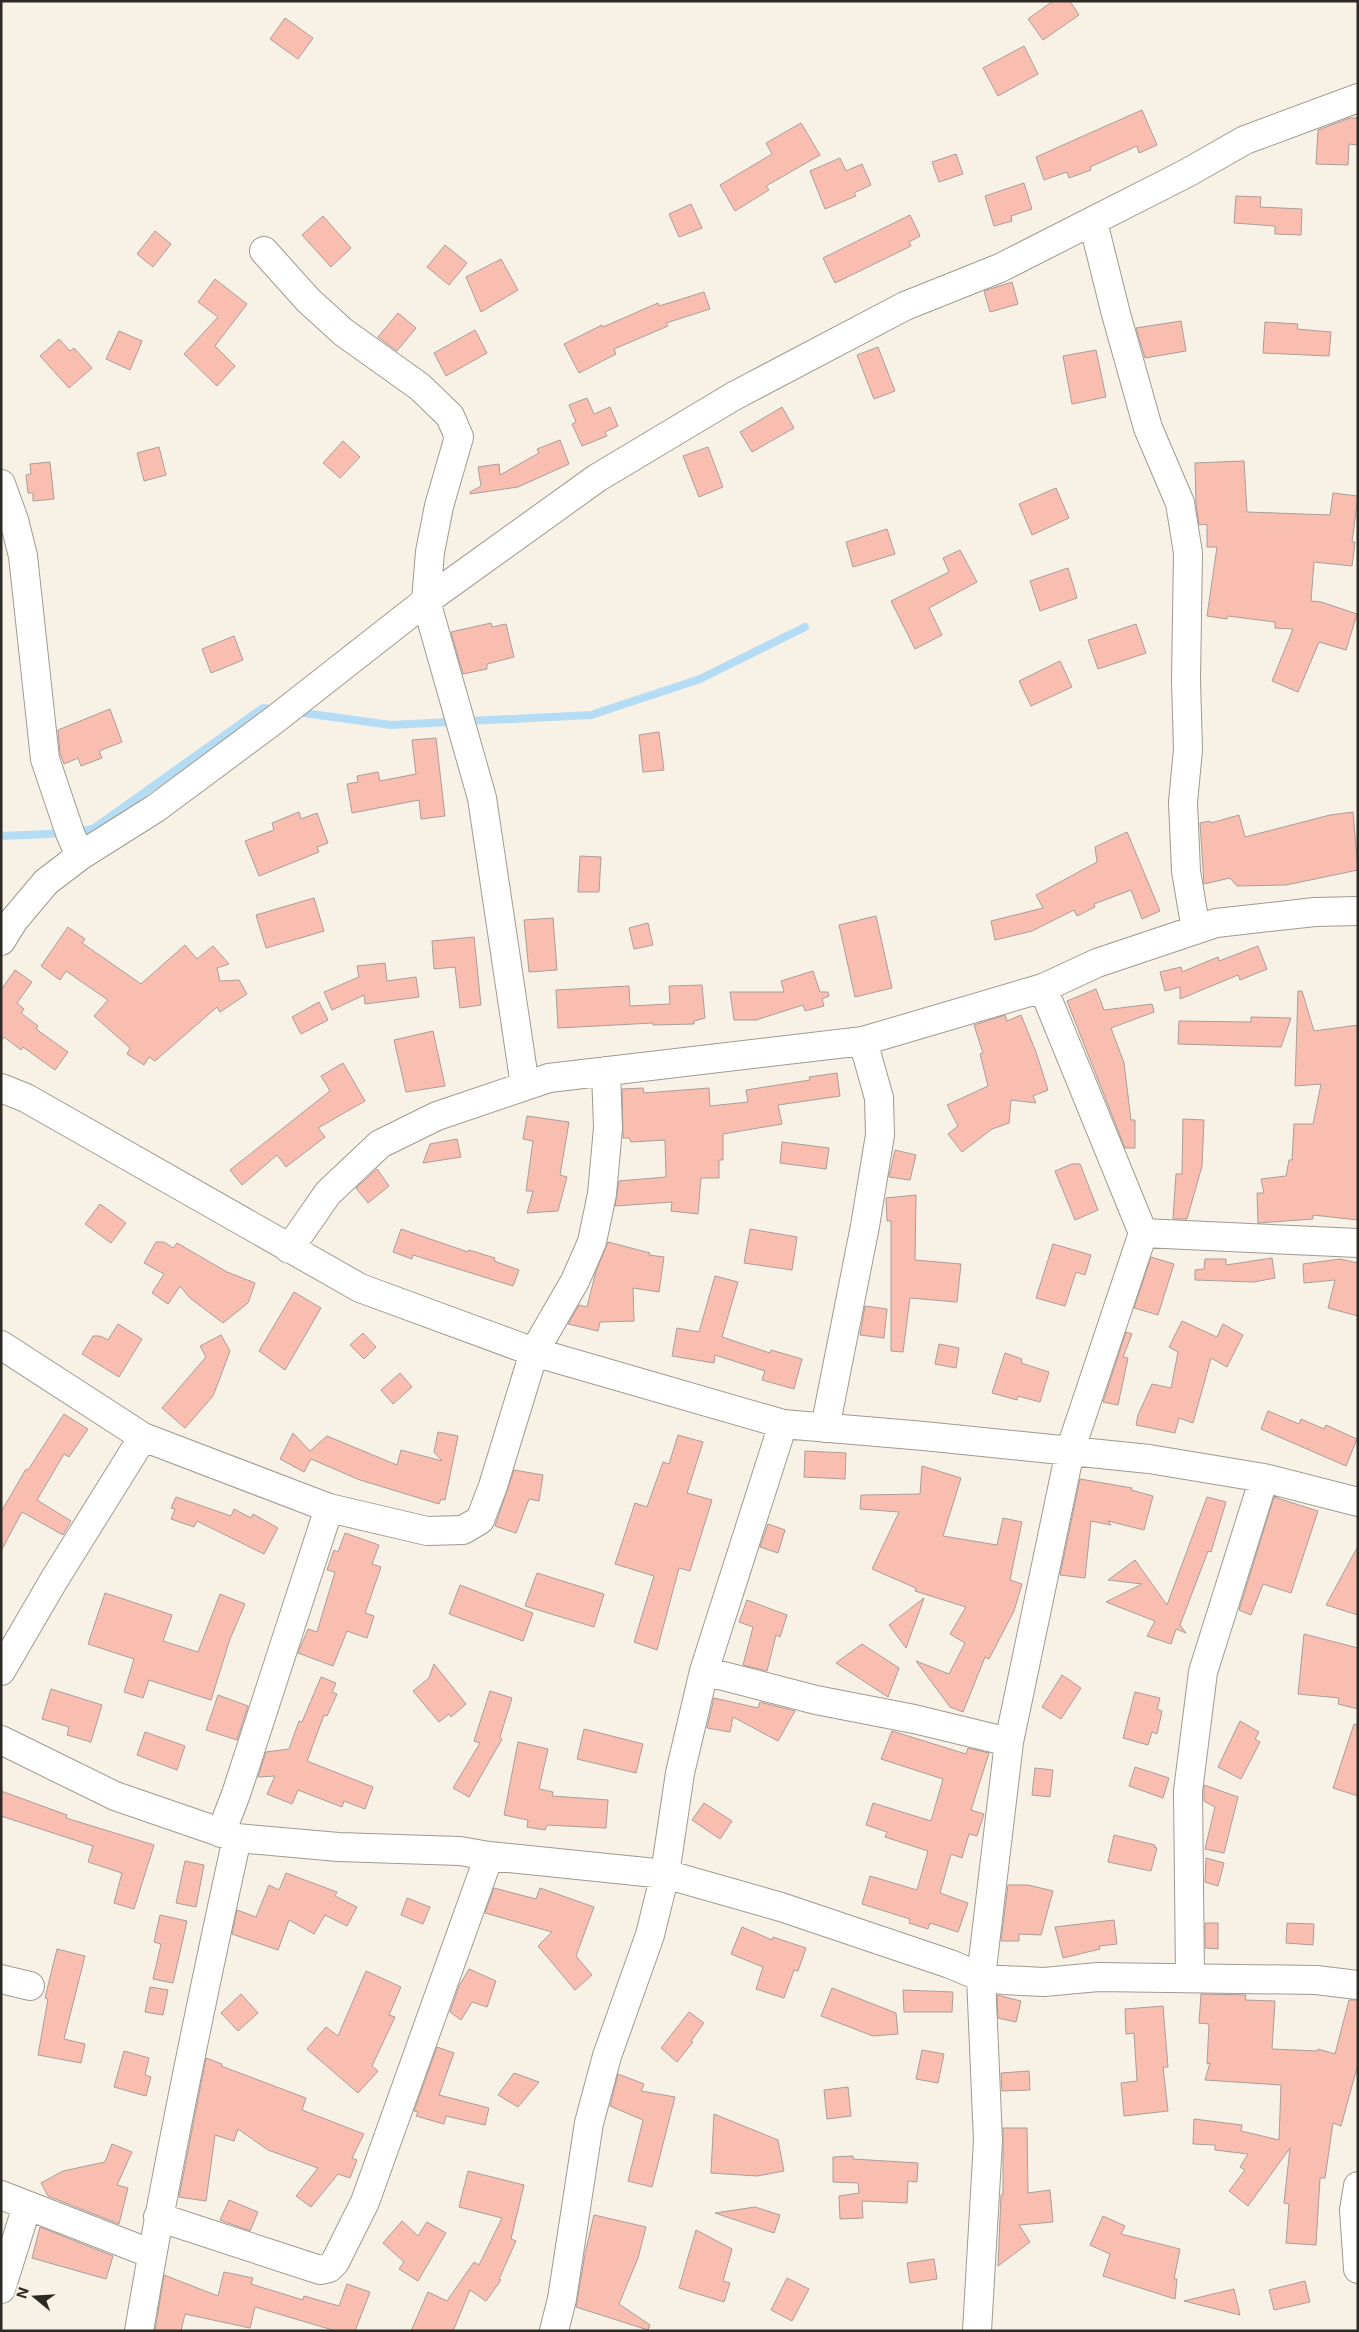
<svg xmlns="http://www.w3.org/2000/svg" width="1359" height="2332" font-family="Inter,sans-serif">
<rect width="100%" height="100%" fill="#f8f2e6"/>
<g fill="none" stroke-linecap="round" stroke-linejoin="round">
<!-- stream -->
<path stroke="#b4dcf5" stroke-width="8" d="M296,712L391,725L591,715L700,679L805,627
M1,836L70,833L93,829L263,708L277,710"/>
</g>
<!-- building -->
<path fill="#fabeb0" stroke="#ab9d9a" d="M1053,1H1070L1079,15L1043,40L1028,19Z
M285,18L313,38L298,59L270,39Z
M1024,46L1038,74L998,96L983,68Z
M1142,110L1157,145L1139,153L1137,146L1090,167L1091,170L1069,178L1067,172L1044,180L1036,157Z
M1350,118H1358V145L1349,144L1348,165L1316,164L1318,130Z
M801,123L820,155L766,186L769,190L735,211L720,185L772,154L766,143Z
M956,154L963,174L939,182L932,162Z
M840,158L846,171L862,164L871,185L854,193L856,196L825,209L810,171Z
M1024,183L1032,209L1011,216L1012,221L994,226L985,196Z
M1236,196L1261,197L1260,207L1302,209L1301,235L1275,234V226L1234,223Z
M691,204L702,228L679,237L669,214Z
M910,215L920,236L909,242L911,246L835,283L823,258Z
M323,216L351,248L331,267L302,235Z
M155,231L171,244L153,267L137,254Z
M445,245L467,263L449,285L427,267Z
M501,259L518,290L481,312L466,277Z
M215,279L247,304L215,346L235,366L217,386L184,354L218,317L198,302Z
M1012,282L1018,304L990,312L984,291Z
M704,292L710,309L666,323L668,326L614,349L616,354L579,373L564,344L602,325L603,327L658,303L659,306Z
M398,313L416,328L397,351L378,337Z
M1181,321L1186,351L1145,358L1136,328Z
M1265,322L1298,324L1297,329L1331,332L1329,356L1263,353Z
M475,330L487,353L446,376L434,353Z
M119,331L142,341L130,370L106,359Z
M59,339L70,351L74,348L92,368L69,388L40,356Z
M878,347L895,391L874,399L857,355Z
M1096,350L1106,397L1072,404L1063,356Z
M587,398L594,414L610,407L618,426L605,432L607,436L582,446L572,424L576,422L569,405Z
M782,407L794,428L752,452L740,432Z
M560,440L569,464L518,487L470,494V492L481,486L478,467L499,464L500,475L539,453L537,449Z
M343,441L360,457L340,478L323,463Z
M159,447L166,475L144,481L137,453Z
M708,447L723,487L699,497L683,456Z
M1244,461L1247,512L1330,515L1333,493L1358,496L1352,542H1355L1352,566L1314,562L1311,601L1321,602L1357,614L1346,650L1319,642L1298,692L1272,681L1293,629L1275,628V622L1228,616L1227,619L1207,616L1217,547H1207V524L1199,525L1196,504L1195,463Z
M50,462L54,499L33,501V493H28L26,475L31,474L30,464Z
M1056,488L1069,518L1032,535L1019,504Z
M887,529L895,554L853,567L846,542Z
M960,550L977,582L929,608L942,635L915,649L891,601L949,572L943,558Z
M1068,568L1077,598L1040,611L1030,581Z
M491,623L492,627L506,624L514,657L487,664V669L463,674L451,632Z
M1136,624L1146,653L1098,669L1088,640Z
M234,636L243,660L211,673L202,649Z
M1060,661L1072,687L1031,706L1019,681Z
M110,709L122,742L99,751L102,758L81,766L78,758L64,764L60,753L58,730Z
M659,732L664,770L643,772L639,735Z
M436,738L445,816L421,819L419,800L352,813L347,784L358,782L357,776L378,772L380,781L416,774L412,740Z
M299,812L301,819L317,813L328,843L317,847L319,852L259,876L245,841L274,830L272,823Z
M1353,812L1358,870L1286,885L1237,886L1230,878L1204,884L1200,823L1210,821L1211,823L1239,815L1245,837L1330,815Z
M1127,832L1160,911L1142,919L1131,890L1094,904L1095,907L1077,916L1074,910L1032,931L995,940L991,921L1043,908L1036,895L1097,862L1095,847Z
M580,856L601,857L599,892H578Z
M314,898L324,931L266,948L256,915Z
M876,916L892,988L855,997L839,925Z
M553,918L557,970L529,972L524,920Z
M648,923L653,945L634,949L629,928Z
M68,927L85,939L82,943L141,984L185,945L197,959L213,946L229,964L217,968L220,981L239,980L247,994L220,1012L217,1007L155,1061L149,1057L144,1065L127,1054L130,1048L94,1016L108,1000L66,971L60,980L41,966Z
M474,937L481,1005L460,1008L455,967L434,969L432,941Z
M1258,946L1267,969L1240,980L1238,975L1180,999V987L1165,991L1160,972L1181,967L1182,972L1218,957L1219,961Z
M385,963L387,981L416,977L419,997L365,1004L364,995L332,1010L324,992L359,977L357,966Z
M15,970L32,982L17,1003L24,1009L21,1013L38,1026L36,1029L68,1052L55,1070L23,1047L21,1050L4,1037L1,1041V990Z
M813,971L820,992H828L829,996L822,999L824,1006L805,1011L803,1005L756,1020H734L730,992H784L781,981Z
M702,985L705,1018L694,1021V1024L653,1025V1023L558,1028L556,990L629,986L630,1006L670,1004L669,986Z
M1096,989L1104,1010L1152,1004L1154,1012L1111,1028L1124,1063L1131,1120H1135V1148H1125L1067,1001Z
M1298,991H1302L1314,1031L1358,1025V1220L1313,1215V1219L1258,1223L1257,1193H1264L1261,1179L1286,1176L1289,1160H1292L1294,1124H1313L1321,1084L1295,1086Z
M319,1002L328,1020L301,1034L292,1017Z
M1005,1015L1007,1021L1021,1015L1036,1052L1048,1090L1033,1096L1036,1103L1011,1100L1009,1123L992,1129L962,1152L948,1134L958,1126L947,1105L988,1086L980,1054L983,1053L974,1025Z
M1251,1017L1291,1018L1281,1047L1178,1044L1179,1021L1251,1022Z
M433,1031L445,1086L406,1092L394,1040Z
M343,1063L365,1101L318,1128L325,1137L286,1167L277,1155L242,1185L230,1170L330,1091L321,1076Z
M837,1073L840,1096L778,1105L782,1124L723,1134V1160H719V1178H701L698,1214L671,1211L672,1202L615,1206L619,1181L666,1177L665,1140L631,1142L629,1138H623L622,1089L643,1088L644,1093L709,1088L710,1106L748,1102L746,1090L810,1080L809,1077Z
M527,1116L569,1122L560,1175L567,1177L558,1211L527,1213L533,1191H526L533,1141L523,1139Z
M1183,1119L1204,1120L1202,1166L1187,1219H1173L1176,1174H1182Z
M457,1139L461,1157L423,1163L430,1144Z
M782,1142L829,1148L826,1169L780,1163Z
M895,1150L916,1155L910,1180L889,1177Z
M1072,1164H1080L1098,1210L1075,1220L1055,1171Z
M377,1169L389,1186L368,1203L356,1188Z
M916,1195L915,1260L961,1264L957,1302L910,1298L903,1352L891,1351V1221H887L886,1198Z
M100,1204L126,1223L111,1243L85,1224Z
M401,1229L468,1252L469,1250L495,1258L494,1261L519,1270L513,1286L413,1255L412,1259L393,1252Z
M750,1229L797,1237L792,1270L744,1263Z
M156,1242H164L173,1248L177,1243L227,1272L255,1283L248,1303L223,1323L190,1298L180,1286L168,1304L152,1293L164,1274L144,1263Z
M608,1242L650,1253L649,1255L664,1257L659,1292L633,1288L634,1321L600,1322L598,1331L568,1324L579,1305L587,1307L596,1271Z
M1053,1244L1091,1255L1085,1275L1076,1272L1065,1306L1036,1298Z
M1151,1257L1174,1264L1158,1315L1134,1308Z
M1272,1258L1275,1278L1254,1282L1195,1280V1270L1204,1269L1205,1259H1226V1265Z
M1340,1259L1358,1263V1316L1328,1308L1335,1280L1304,1283L1303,1264Z
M715,1276L738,1282L722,1337L770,1353L771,1350L802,1359L794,1389L762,1380L765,1371L715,1355L714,1363L672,1356L677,1328L699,1332Z
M294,1292L321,1308L285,1370L259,1351Z
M865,1306L887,1309L884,1338L860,1335Z
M1182,1321L1217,1337L1223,1324L1243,1335L1227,1367L1211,1358L1193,1423L1179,1418L1175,1433L1136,1425L1138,1415L1152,1384L1171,1388L1178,1352L1169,1347Z
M118,1324L142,1339L119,1377L82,1354L93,1336H100L108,1340Z
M1126,1332L1132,1334L1123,1357L1128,1358L1118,1405L1103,1402Z
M363,1333L376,1347L364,1359L350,1345Z
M221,1335L230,1351L213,1396L185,1428L162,1408L206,1357L200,1346Z
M939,1344L959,1348L956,1368L935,1364Z
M1005,1353L1022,1359L1021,1363L1049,1372L1040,1402L1018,1396L1017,1400L992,1393Z
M400,1373L412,1387L393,1404L381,1390Z
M1268,1411L1299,1424L1301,1419L1324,1429L1326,1425L1357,1439L1346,1466L1261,1429Z
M64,1414L88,1429L69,1457L64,1454L37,1500L71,1521L63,1535L22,1512L1,1551V1512L26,1469L28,1470Z
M438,1432L458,1436L445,1500L441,1499L439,1504L360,1480L311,1459L304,1472L280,1459L293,1433L310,1451L327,1436L397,1465L401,1450L442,1461L434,1452Z
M678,1435L703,1442L687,1493L712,1500L690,1571L679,1568L657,1650L634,1642L654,1576L615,1564L635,1503L647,1507L663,1462L669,1464Z
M805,1451L846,1453L845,1479L804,1477Z
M922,1466L961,1478L943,1536L997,1545L1003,1518L1022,1522L1010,1580L1022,1584L1014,1611L989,1659L985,1657L963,1712L950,1707L916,1661L949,1674L965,1643L950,1634L966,1607L915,1591L916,1588L872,1569L899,1512L860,1509L861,1495L920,1494Z
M514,1470L543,1475L539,1501L529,1499L516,1533L495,1526Z
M1080,1479L1132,1488L1131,1490L1153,1496L1144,1530L1108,1521L1111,1525L1091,1521L1085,1578L1060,1575Z
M176,1497L231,1516L234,1509L251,1518L253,1514L278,1528L264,1554L197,1521L194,1527L171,1519L175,1509L171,1508Z
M1207,1497L1226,1502L1211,1552L1208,1551L1180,1625L1186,1633L1176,1629L1171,1644L1147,1636L1155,1621L1106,1602L1142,1584L1108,1580L1135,1560L1167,1605Z
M1274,1497L1318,1511L1291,1593L1263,1584L1251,1615L1239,1610Z
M768,1524L785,1530L778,1553L760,1547Z
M345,1533L379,1545L372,1564L381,1567L365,1613L374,1616L367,1638L347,1631L333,1666L298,1653L308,1629L317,1632L335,1572L327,1570L334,1550L338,1552Z
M1358,1546V1615L1326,1605Z
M537,1573L604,1594L594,1627L525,1606Z
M460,1585L533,1613L523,1641L449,1614Z
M105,1593L172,1615L163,1641L198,1652L220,1594L245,1604L230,1639L211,1700L149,1680L143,1698L124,1692L134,1659L88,1644Z
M924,1598L906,1648L889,1625Z
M747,1600L787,1615L780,1637L776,1635L767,1671L743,1665L753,1627L739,1622Z
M1304,1634L1358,1648V1709L1338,1704L1339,1698L1298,1694Z
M862,1644L899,1668L888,1697L836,1663Z
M434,1664L466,1704L451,1717L449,1714L439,1722L413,1691L429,1678Z
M1062,1675L1081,1688L1061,1719L1042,1707Z
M321,1677L336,1683L332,1692L337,1694L327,1716L324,1715L307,1761L373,1787L365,1809L344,1801L342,1807L298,1790L292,1804L267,1794L275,1776L258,1777L266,1752L289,1749L299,1721L302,1722Z
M51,1689L102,1705L91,1742L67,1735L69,1727L42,1719Z
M490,1691L512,1698L500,1737L502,1739L469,1797L453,1788L480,1743L474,1741Z
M1135,1692L1160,1698L1157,1709L1162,1711L1157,1734L1152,1732L1148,1745L1123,1738Z
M218,1695L248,1706L237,1740L206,1730Z
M714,1698L758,1708L760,1702L795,1711L778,1741L733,1717L730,1732L707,1728Z
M1240,1721L1259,1732L1255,1739L1260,1742L1241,1779L1218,1767Z
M1354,1724L1358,1725V1796L1333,1788Z
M584,1729L643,1744L636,1773L577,1759Z
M892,1731L966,1754L968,1748L989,1753L971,1810L984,1814L977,1836L969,1834L962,1858L951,1854L940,1893L968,1903L958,1932L930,1923L928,1929L909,1923L910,1919L862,1904L870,1876L917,1890L928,1851L885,1837L887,1832L866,1825L873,1803L931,1821L943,1779L881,1759Z
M145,1732L185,1746L177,1770L137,1755Z
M518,1742L548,1749L539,1789L553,1792L552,1796L608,1800L606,1828L547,1825L545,1830L527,1827L528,1820L504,1815Z
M1135,1767L1169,1778L1163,1798L1129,1786Z
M1035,1768L1053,1770L1050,1797L1032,1795Z
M1204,1785L1238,1797L1224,1853L1205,1849L1215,1807L1204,1801Z
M1,1791L67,1815L66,1818L154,1845L134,1909L114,1903L122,1873L88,1862L93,1846L1,1816Z
M704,1803L732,1821L720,1839L692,1820Z
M1114,1835L1155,1845L1154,1847L1157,1848L1151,1871L1108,1862Z
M1206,1858L1224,1863L1218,1886L1205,1882Z
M185,1861L204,1865L196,1907L176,1903Z
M286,1873L337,1892L335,1896L357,1907L347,1926L325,1915L314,1934L289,1920L278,1950L232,1934L237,1910L256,1917L269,1885L279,1890Z
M1008,1885H1028L1053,1891L1041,1935L1019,1934V1941H1001Z
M494,1888L536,1899L540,1888L594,1907L576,1956L592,1975L575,1990L538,1946L552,1932L485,1913Z
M407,1898L430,1907L423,1924L401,1915Z
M160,1915L187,1921L173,1983L153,1979L161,1944L154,1942Z
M1114,1920L1117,1944L1099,1946L1100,1949L1063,1958L1055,1927Z
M1205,1923H1218V1949L1205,1948Z
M1287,1923L1314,1924L1313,1945L1286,1943Z
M742,1927L772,1940L773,1937L806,1948L798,1971L794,1970L784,1998L756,1989L763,1967L731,1954Z
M57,1949L85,1956L64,2039L85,2044L81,2063L38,2055L48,1999L45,1998Z
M469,1969L496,1981L487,2007L472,2002L461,2020L450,2012L459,1986Z
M366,1971L401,1987L389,2015L395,2017L372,2066L378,2071L358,2093L307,2049L326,2027L338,2036Z
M150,1987L168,1990L163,2015L145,2012Z
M832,1988L896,2013L898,2034L873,2036L821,2016Z
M903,1990L953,1992L952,2012H904Z
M241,1994L258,2013L238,2031L221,2013Z
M1201,1994L1246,1995L1245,2000L1275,2001L1272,2049L1318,2051V2049L1335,2054L1349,2000H1358V2064L1341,2126L1333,2123L1325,2178H1320L1316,2245L1286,2243L1289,2204L1284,2203L1290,2148L1248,2206L1229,2191L1245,2170L1240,2167L1248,2154L1215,2150V2145L1193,2144L1194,2119L1242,2125L1241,2131L1279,2140L1281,2085L1205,2080L1210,2063L1207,2064L1209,2024L1199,2023Z
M997,1995L1021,2001L1016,2022L998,2018Z
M1163,2006L1168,2067H1163L1168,2111L1124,2116L1121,2083L1137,2081L1134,2033L1126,2034L1125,2009Z
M689,2012L704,2023L691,2041L693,2042L677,2062L661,2048Z
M437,2047L454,2053L439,2095L489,2108L485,2125L446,2116L444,2124L416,2116L418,2112L414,2111Z
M922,2050L944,2054L938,2083L916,2079Z
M124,2051L149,2058L145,2075L151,2077L146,2096L114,2087Z
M206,2058L222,2064L221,2066L306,2098L302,2110L364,2134L352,2158L357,2160L350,2178L338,2174L311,2207L296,2196L318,2168L268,2150L238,2129L234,2141L215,2135L206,2201L179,2197Z
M1029,2071L1030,2090L1002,2091L1001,2073Z
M514,2073L539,2082L518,2107L498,2095Z
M618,2074L644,2084L641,2091L675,2097L652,2187L628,2181L643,2120L610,2106Z
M848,2087L851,2116L827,2119L824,2090Z
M714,2114L778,2140L784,2171L757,2176L711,2173Z
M1003,2128H1027L1028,2193L1050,2190L1053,2222L1019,2225L1030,2242L998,2266L1001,2195H1003Z
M112,2144L132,2152L117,2185L128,2188L119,2224L48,2196L41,2183L63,2171L105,2162Z
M853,2156V2159L918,2163L917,2182L908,2181L907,2203L862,2201L863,2218L840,2219L839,2196L859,2193L858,2183L833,2182V2157Z
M468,2171L524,2185L511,2239L516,2241L499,2279L501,2280L486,2301L470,2290L453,2331H411L428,2292L447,2301L474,2262L479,2265L502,2218L459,2207Z
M229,2200L258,2212L250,2231L220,2220Z
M755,2207L780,2215L774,2233L715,2213Z
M594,2215L646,2227L638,2258L619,2304L650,2325L648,2330L576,2307L585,2254Z
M1103,2216L1125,2226L1121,2234L1180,2249L1174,2279H1177L1175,2299L1103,2276L1110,2254L1090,2245Z
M402,2221L418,2236L427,2222L446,2233L418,2281L399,2269L404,2262L383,2243Z
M40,2227L113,2256L106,2279L32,2258Z
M696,2230L732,2249L723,2281L730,2283L724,2302L679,2288Z
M934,2259L937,2279L910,2283L907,2263Z
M224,2272L253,2278L251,2284L303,2300L304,2296L339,2306L347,2284L370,2292L355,2331H336L255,2307L250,2328L185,2314L181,2331H155L164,2275L218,2296Z
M787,2278L809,2289L792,2321L771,2310Z
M1305,2281L1310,2302L1274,2310L1269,2290Z
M1234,2289L1240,2315L1184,2301Z"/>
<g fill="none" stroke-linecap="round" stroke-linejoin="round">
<!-- minor casing -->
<g stroke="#a09a8f" stroke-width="30">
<path id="minor" d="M1093,222L1116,314L1148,428L1180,503L1188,553L1186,680L1188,750L1183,802L1186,871L1196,930
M264,251L308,300L343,332L420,387L450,416L459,437L439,506L430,552L426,601L482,798L525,1086
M1,484L14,520L23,556L45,759L70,833L80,856
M1,941L14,920L46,882L80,856L156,808L273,721L426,601L597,478L734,396L905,306L1000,268L1187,173L1245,140L1358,98
M1,1088L26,1098L360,1288L534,1352L783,1424L924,1436L1149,1459L1264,1478L1358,1502
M1143,1233L1358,1243
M289,1249L328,1193L380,1144L437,1116L549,1078L863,1041L1043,988L1097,963L1216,923L1315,912L1358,911
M1,1345L143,1437L329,1508L427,1531L463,1530L480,1520L493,1486L534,1352L575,1281L592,1242L602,1194L608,1128L606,1071
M825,1428L865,1226L880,1135L879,1098L863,1041
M1,1671L54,1580L143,1437
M704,1671L816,1700L914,1719L1009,1742
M1,1740L115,1796L237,1838L338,1847L460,1851L489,1856L665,1874L781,1907L950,1964L981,1977L1003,1980L1044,1982L1098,1977L1316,1980L1358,1985
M221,1833L236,1794L329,1508
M1190,1977L1188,1791L1203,1672L1264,1478
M1,1979L30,1986
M1358,2186L1354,2210L1358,2269
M1,2195L152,2254
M158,2217L320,2270L329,2268L335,2262L365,2202L489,1856
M1,2289L27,2206
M139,2331C167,2165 201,2002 237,1838
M554,2331L562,2299L589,2123L607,2056L650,1935L665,1874L680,1773L704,1671L783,1424
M977,2331L988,2141L981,1977L1009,1742L1070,1451L1143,1233L1043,988"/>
</g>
<!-- minor -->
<use href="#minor" stroke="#fff" stroke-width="28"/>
</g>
<!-- border -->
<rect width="1359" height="2332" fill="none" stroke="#2d2a26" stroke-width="5"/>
<!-- north arrow -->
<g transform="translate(35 2297) rotate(288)" stroke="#f8f2e6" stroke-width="4" paint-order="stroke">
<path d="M0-4L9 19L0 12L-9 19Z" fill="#2d2a26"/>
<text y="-8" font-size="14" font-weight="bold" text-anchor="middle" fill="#2d2a26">N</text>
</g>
</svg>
